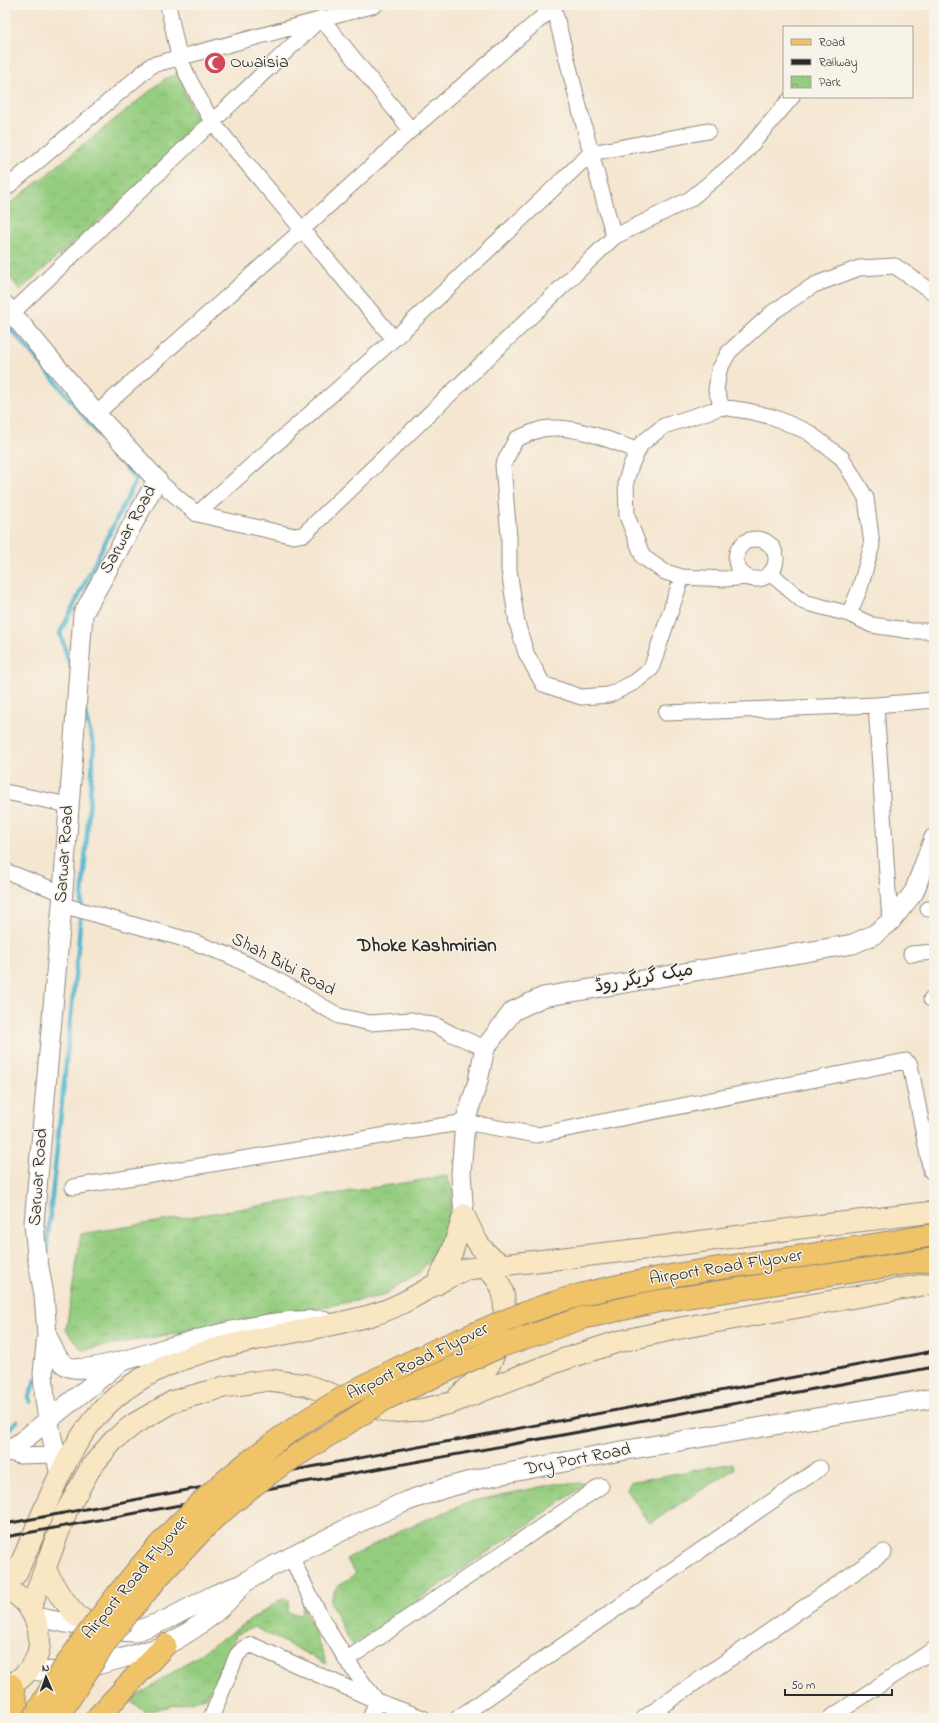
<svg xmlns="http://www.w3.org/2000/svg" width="939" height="1723" font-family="'Indie Flower','Playpen Sans Arabic',sans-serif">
<defs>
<pattern id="park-crowns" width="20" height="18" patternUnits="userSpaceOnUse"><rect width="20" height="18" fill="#95cd80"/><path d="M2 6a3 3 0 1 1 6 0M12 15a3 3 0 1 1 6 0" fill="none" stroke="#81b06f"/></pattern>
</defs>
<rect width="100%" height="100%" fill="#f7f3e8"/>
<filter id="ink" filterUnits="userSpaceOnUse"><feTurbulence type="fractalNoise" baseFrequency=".025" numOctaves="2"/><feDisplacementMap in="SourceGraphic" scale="8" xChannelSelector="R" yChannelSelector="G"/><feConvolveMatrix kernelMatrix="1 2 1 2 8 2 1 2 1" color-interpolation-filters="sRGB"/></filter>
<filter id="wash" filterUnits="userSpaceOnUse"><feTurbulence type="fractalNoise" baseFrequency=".012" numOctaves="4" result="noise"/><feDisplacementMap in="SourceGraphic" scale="16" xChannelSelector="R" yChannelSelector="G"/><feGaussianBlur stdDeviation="0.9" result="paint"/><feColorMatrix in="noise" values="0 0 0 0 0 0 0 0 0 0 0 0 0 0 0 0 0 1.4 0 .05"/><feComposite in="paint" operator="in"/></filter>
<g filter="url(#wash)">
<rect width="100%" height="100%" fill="#f5e6d0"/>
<!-- park -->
<path fill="url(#park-crowns)" stroke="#607c56" d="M183,73L184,91L202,128L20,290L5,271V208L166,78Z
M447,1176L453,1191L445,1242L419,1273L383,1296L82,1350L66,1330L81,1234Z
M733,1463L734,1469L650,1523L626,1490L630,1482Z
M588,1483L353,1645L348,1640L330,1601L336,1588L356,1573L346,1559L408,1527L473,1501L555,1484Z
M283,1598L290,1600L287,1612L301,1615L303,1605L327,1664L254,1627L237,1634L206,1698L145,1712L130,1701Z"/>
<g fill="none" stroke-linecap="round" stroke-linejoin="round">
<!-- stream -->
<path stroke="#51b5d0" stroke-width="4.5" d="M5,323L39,361L136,480L60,633L71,668
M46,1253L78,949L94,746L84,710
M30,1402L29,1397L36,1379
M5,1433L17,1421"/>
</g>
</g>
<g filter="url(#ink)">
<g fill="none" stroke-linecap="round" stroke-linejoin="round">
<!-- minor casing -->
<g stroke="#90887e" stroke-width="17">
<path id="minor" d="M168,5L179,57L190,81L212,122L394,339
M553,5L591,153L614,237
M5,189L152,65L375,5
M12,313L321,18L411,130
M722,407L716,390L719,370L729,352L773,312L814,285L859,268L895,266L934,293
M96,414L303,229L411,130L554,7
M638,451C610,440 573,424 542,429C534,431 524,436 516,439L503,465L509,537V570L517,623L526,653L543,684L581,697L609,695L635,682L651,669L682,577
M157,480L197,514L294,536L304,534L614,237L690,199L739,159L792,97
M197,514L394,339L591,153L708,131
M736 559a20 20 0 1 1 40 0a20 20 0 1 1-40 0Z
M770,573L804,602L849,614L872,625L912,631H934
M747,577L725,579L682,577L665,572L643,557L627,516L626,481L631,465L641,444L664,426L722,407L748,411L773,417L808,432L842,458L866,498L872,545L860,588L849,614
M876,705L890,922
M666,713L876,705L934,700
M5,792L69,805
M5,871L62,893
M62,905L188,940L228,955L265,973L339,1016L370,1023L411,1020L437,1026L452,1034L485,1048
M928,909H934
M911,954L934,952
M931,999H934
M73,1187L465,1122L537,1135L906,1061L910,1065L931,1171
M5,1452L20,1456L55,1455
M291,1556C314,1608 341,1657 377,1701L370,1718
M346,1660L601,1486
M211,1718L237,1655L244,1648L252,1645L377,1701L423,1718
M458,1718L820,1468
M644,1718L884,1552
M830,1718L934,1649"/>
</g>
<!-- tertiary casing -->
<g stroke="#90887e" stroke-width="21">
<path id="tertiary" d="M5,305L96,414L157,480L83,614L62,905L34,1223L37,1256L44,1295L47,1335L43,1373L45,1400L48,1419L60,1475
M464,1215L461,1174L465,1122L478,1081L485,1048L513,1011L543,997L853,944L875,934L890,922L914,892L934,838
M47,1335C52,1346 57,1363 69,1367C86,1374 150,1353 170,1347C198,1339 227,1331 256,1326C278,1322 300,1320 322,1320
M5,1452L21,1442L119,1363
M35,1617L102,1630L134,1632L166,1620L216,1594L242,1584L267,1569L360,1522L407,1501L445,1488L482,1478L621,1451L934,1398
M30,1669C57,1678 113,1661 140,1653C148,1650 158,1649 166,1645C195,1630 222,1610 242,1585"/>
</g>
<!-- secondary casing -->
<g stroke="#90887e" stroke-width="23">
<path id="secondary" d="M464,1215C474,1237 481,1256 505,1265
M437,1284L452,1252L464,1215
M459,1396C470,1387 482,1376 489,1365C498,1350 506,1316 504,1299C503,1287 494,1272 483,1267
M45,1569L59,1594L77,1616L102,1630
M5,1583L16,1574C42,1520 64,1446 107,1405C175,1338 289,1340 375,1314C409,1304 435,1281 467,1269L652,1248L807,1227L934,1212
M5,1590C30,1597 44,1628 38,1653C34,1668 19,1682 5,1688
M30,1609L66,1512L91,1467L113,1441L134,1424L174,1401L224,1387L269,1380L306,1385L356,1403L390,1412L419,1410L451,1403L556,1362L617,1342L675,1329L934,1283"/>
</g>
<!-- primary casing -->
<g stroke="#90887e" stroke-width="24">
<path id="primary" d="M11,1685L20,1718
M97,1718L165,1645"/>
</g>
<!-- minor -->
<use href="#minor" stroke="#fff" stroke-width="15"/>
<!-- tertiary -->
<use href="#tertiary" stroke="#fff" stroke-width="19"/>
<!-- secondary -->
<use href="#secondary" stroke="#f9e7c3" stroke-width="21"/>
<!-- primary -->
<use href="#primary" stroke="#f0c369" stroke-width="22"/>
<!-- rail -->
<path stroke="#2b2b2b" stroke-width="3" d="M5,1524L934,1351
M5,1537L934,1367"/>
<!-- primary-bridge casing -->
<g stroke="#90887e" stroke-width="24" stroke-linecap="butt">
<path id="primary-bridge" d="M34,1718C55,1678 81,1642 108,1607C130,1578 153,1551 178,1525C259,1442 362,1380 469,1336C504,1321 542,1305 580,1295C642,1279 706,1270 770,1261C824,1253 879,1244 934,1235
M57,1718L105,1643L129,1612L160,1575L213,1519L249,1489L277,1468L387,1398L501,1346L582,1318L654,1302L934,1259"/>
</g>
<!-- primary-bridge -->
<use href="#primary-bridge" stroke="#f0c369" stroke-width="22"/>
</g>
</g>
<!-- icons -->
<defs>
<g id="mosque-disc" transform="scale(1.15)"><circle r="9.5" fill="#d1495b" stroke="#f7f3e8"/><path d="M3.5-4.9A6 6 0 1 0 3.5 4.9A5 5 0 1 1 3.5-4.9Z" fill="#fff"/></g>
</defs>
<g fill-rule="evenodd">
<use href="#mosque-disc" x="215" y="63"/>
</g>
<g text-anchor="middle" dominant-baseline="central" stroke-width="3" stroke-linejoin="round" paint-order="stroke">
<!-- poi labels -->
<g font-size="18" fill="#2b2b2b" stroke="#f7f3e8" text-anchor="start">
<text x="230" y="63">Owaisia</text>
</g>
<!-- street labels -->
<g font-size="18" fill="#2b2b2b" stroke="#f7f3e8">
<text transform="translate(129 530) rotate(-61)">Sarwar Road</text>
<text transform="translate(65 854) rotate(-86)">Sarwar Road</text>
<text transform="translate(283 965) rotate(28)">Shah Bibi Road</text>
<text transform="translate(644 979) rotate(-10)">میک گریگر روڈ</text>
<text transform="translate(39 1177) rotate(-86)">Sarwar Road</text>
<text transform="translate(726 1268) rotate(-9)">Airport Road Flyover</text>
<text transform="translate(418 1362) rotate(-26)">Airport Road Flyover</text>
<text transform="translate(578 1460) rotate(-11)">Dry Port Road</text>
<text transform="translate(136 1578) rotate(-50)">Airport Road Flyover</text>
</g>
<!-- neighbourhood labels -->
<g font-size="19" font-weight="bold" fill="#2b2b2b" stroke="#f7f3e8">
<text x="427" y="946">Dhoke Kashmirian</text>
</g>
</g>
<!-- margin -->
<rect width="939" height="1723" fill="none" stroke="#f7f3e8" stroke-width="20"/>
<!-- legend -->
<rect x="783" y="26" width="130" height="72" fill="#f7f3e8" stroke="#a5a39c"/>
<rect x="791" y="39" width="20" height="6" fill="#f0c369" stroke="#a5a39c"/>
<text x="819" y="46" font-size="12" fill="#2b2b2b">Road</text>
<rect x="791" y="59" width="20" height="6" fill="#2b2b2b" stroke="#a5a39c"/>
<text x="819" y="66" font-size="12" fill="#2b2b2b">Railway</text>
<rect x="791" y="76" width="20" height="12" fill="url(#park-crowns)" stroke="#a5a39c"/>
<text x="819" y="86" font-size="12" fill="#2b2b2b">Park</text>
<!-- north arrow -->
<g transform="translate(46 1677) rotate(358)" stroke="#f7f3e8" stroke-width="3" paint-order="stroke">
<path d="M0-3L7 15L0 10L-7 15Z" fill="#2b2b2b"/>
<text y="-6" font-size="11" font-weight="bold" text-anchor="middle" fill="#2b2b2b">N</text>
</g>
<!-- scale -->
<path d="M785 1689v6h107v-6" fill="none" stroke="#2b2b2b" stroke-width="2"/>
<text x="791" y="1689" font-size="12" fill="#2b2b2b" stroke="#f7f3e8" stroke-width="3" paint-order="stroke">50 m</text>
</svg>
